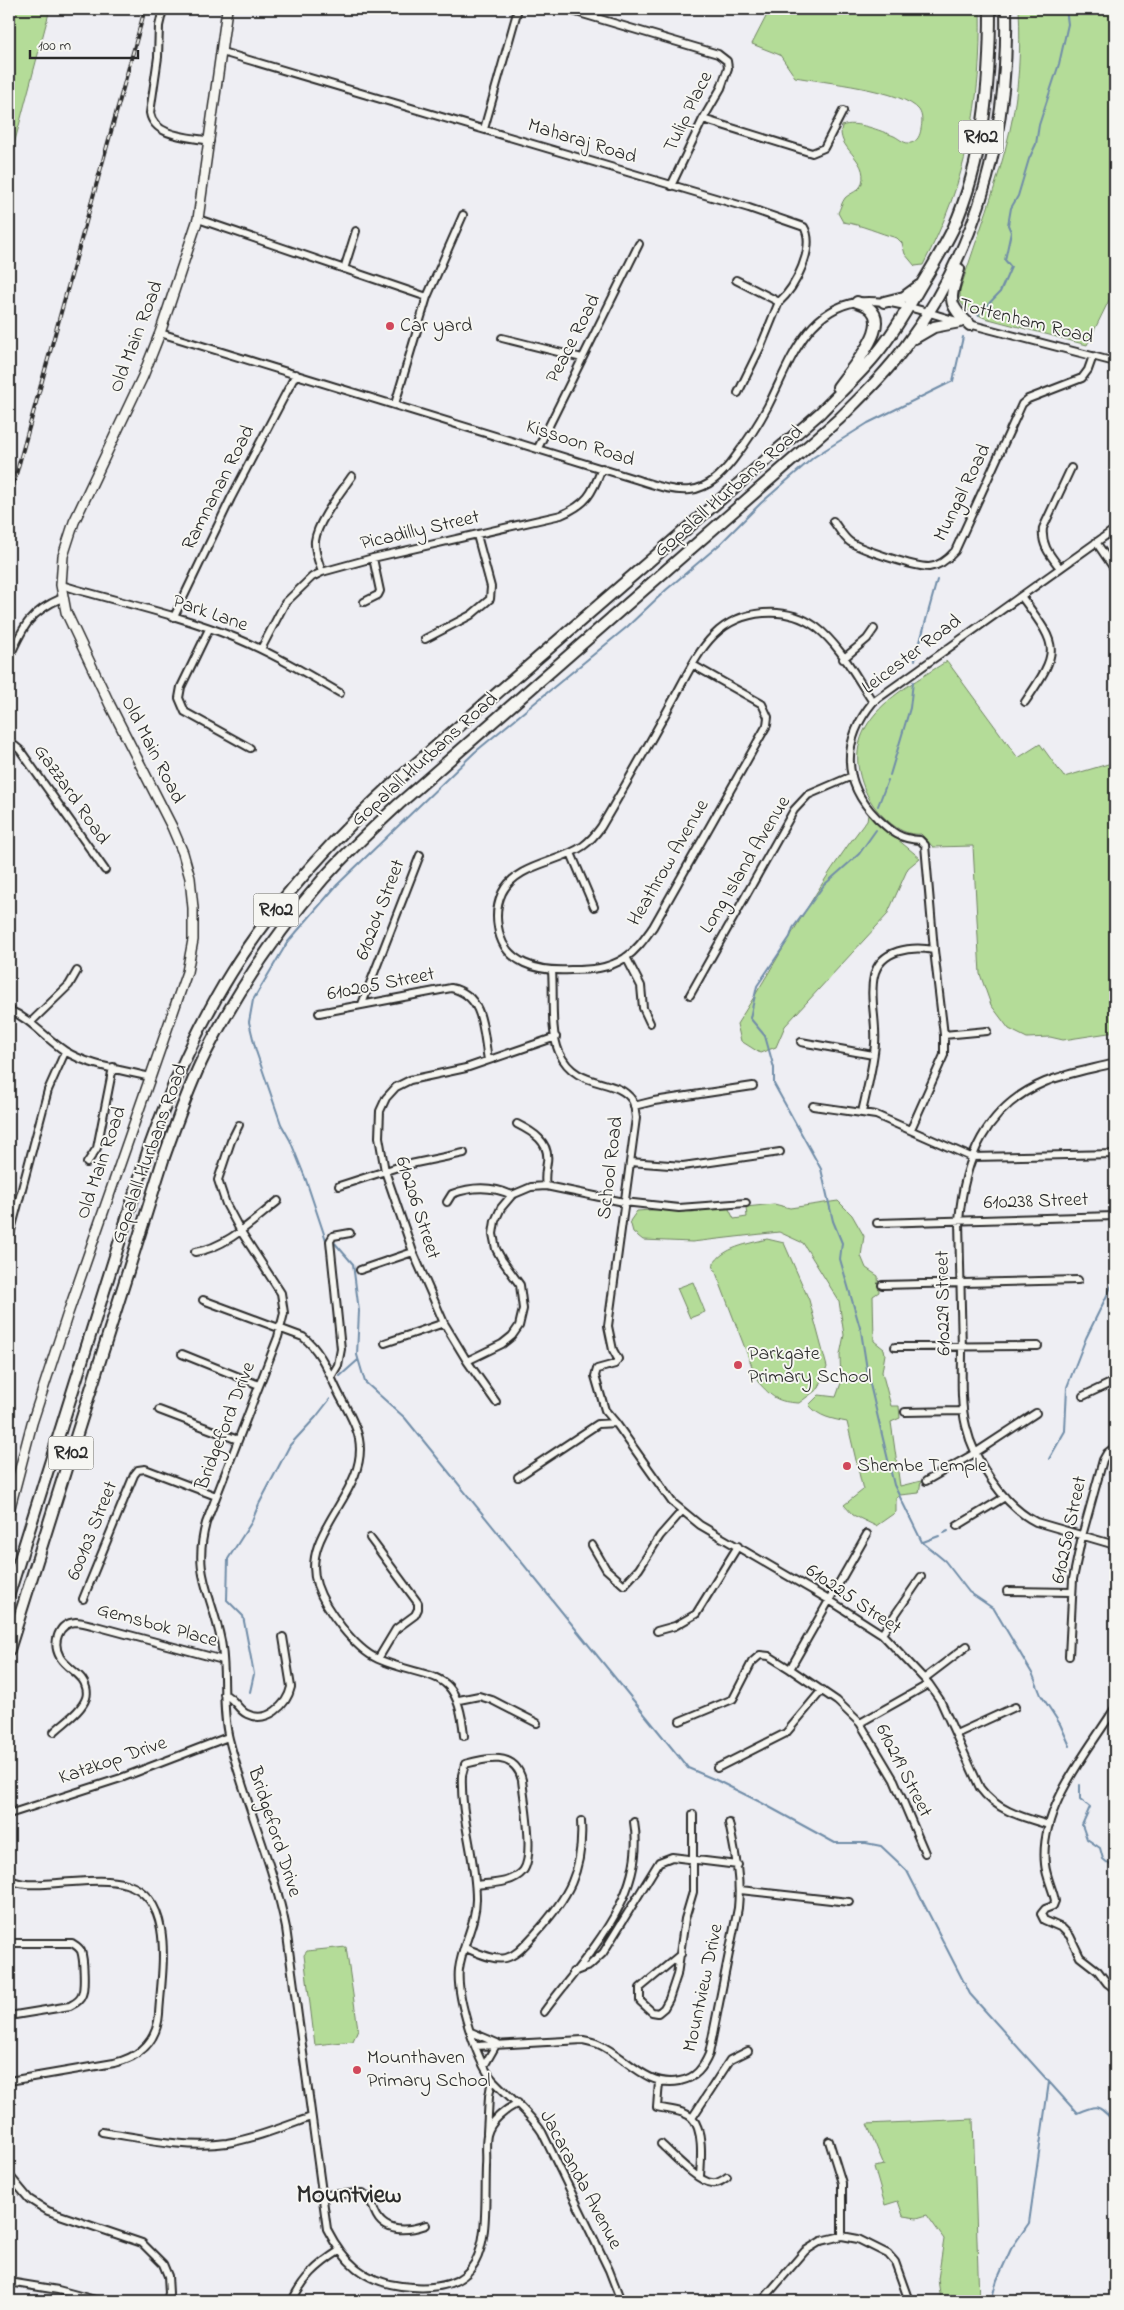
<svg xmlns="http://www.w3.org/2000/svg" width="1124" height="2310" font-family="'Indie Flower',sans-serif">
<rect width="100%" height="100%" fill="#eeeef3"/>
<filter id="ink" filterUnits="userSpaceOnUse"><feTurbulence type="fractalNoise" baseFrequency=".02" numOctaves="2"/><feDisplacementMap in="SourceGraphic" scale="10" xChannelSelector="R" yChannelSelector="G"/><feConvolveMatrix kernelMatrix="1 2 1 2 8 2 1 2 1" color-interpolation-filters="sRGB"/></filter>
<g filter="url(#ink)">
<!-- green -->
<path fill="#b4dc98" stroke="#708462" d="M9,9H50L12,152L9,173Z
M770,9H980C982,102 967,181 923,265L915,266L905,254L902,243L897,238C878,233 863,225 843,222L838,213C840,209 842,202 845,198C850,193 860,191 862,183C869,158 835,149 842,126C855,120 881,131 894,136C900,139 904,144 911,143C918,141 920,135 921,129C922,123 923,116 919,110C904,90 822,82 795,77L780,55L752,44Z
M1019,9H1115V288L1087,345L985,318L967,310L960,301V290C977,237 998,184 1010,130C1019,90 1021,50 1019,9Z
M947,661L1018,758L1040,744L1064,777L1115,762V1032L1063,1040L1050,1037L1027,1038L1009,1029L991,1005L980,974L973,846L933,847L921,834C903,836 889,823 877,810C867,798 860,781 858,765C853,712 909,686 947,661Z
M868,815L920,858L908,868L887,915L785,1026L776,1047L760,1053L741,1041L737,1024C781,956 817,883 867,820Z
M838,1201L852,1215L864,1236L861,1256L866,1268L878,1276L879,1292L873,1296L874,1341L884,1349L885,1354L882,1372L891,1406H899L900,1418L891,1422L900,1486L921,1481L919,1493L900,1495L896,1498V1512L876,1526L853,1515L844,1505L863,1490L847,1422C832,1419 819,1417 809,1405L819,1395L836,1397L841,1383L840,1355L844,1335L839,1301L803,1243L779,1232L692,1242L643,1240L633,1232L630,1221L637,1211L664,1209L692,1212L728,1207L734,1219L747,1217L746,1207L774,1204L790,1208Z
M767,1239L784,1243L809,1300L827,1367L819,1388L799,1403C777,1402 773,1398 758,1382L713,1265C723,1247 748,1244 767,1239Z
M693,1282L705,1312L690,1318L677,1288Z
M346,1947L358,2029L353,2041L315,2045L304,1955L307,1951Z
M973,2119L979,2301H941L938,2279L944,2239L927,2215L917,2218L903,2216L898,2201L885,2205L874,2167L884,2165L867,2124Z"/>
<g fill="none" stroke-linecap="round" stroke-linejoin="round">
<!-- stream -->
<path stroke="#718da8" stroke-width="2" d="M978,315L1000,292L1011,267L1005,260L1011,232L1008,225L1011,208L1018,196L1029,159L1036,144L1039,125L1059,64L1068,24L1066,9
M915,660L937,580
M890,775L910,708L913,682
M878,806L888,780
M876,830L859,854L824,885L793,928L790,937L757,986L750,1018L765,1036L774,1068V1084L821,1169L833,1221L842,1243L840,1259L861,1331L868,1376L894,1485L922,1542L945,1561L969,1592L994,1609L1033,1675L1041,1695L1060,1724L1070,1746
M326,1240L306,1180L290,1140L281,1124L256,1051L249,1022L253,1000L287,943L337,885L475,752L627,627L666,590L719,545L761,503L814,457L868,423L953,381L963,337
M333,1241L353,1264L359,1311L357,1355L365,1382L405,1418L688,1768L716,1780L760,1802L835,1843H866L881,1846L898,1862L907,1871L970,1994L1077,2113C1100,2103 1099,2106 1115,2123
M340,1376L358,1360
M1049,1459L1065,1431L1067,1387L1086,1338L1115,1279
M944,1533L948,1531
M923,1542L939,1536
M250,1692L254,1674L243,1616L227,1600L228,1559L251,1523L259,1504L290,1445L316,1417L330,1399
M1080,1785V1799L1090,1807L1082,1825L1087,1839L1100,1848L1103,1859L1115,1869
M991,2301L997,2280L1011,2249L1029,2223L1049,2082"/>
<!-- street casing -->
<g stroke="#2b2b2b" stroke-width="10">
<path id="street" d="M163,9L159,26L158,57L150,113C154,137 190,137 210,141
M566,9L718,54L727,61L728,68L721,88L703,119L671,186
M222,52L749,208L804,227C816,247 795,288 779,302L736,280
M703,119L812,153L824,148L843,111
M484,129L518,9
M198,219L427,297
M344,269L356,231
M969,324L1115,362
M160,333L635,479C652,484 672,492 690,490C709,488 722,474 733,460C746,443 758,425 768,406C789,365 805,310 857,302C887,297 928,313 957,321
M502,338L582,358
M738,393L761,346L779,302
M395,404L427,297L463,215
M538,448L639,244
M833,521C838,527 843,537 850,542C863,550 914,567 929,567C940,566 948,559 955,551L1022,404L1028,399L1082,378L1088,370L1093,356
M1096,542L1115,570
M1060,568C1050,555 1041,545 1043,528L1071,468
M322,572C319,563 314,551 315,541C317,522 341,492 352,476
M61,585C119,602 180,615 236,638C272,653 306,673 340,693
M1021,596C1058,647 1062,648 1025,702
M364,602L378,595L380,591L373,558
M174,617L231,498L296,374
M209,629L181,687L179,698L185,712L250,748
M425,639L471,615L490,599L491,587L477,535
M261,649L285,603L312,577L322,572L373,558L561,515C587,504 592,494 602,468
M9,658C23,627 29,612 62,598
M843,659L867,639L874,629
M693,665L762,704L768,717L767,725L653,927C645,938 637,950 625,958C608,969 590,970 571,970C539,972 503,964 498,927C496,916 497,904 502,893C516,864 559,863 583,846C590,841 596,834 601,827C625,786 649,744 672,702C685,679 696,653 714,635C740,609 786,605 816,627C840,645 856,677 873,702
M9,741L20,750L105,870
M571,853L594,907
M934,950L925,845L920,840C899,839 892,832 877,818C841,782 842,740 873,702L1115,529
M626,957L641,986L643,1008L650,1023
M552,971C554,994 550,1032 559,1052C576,1091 616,1076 632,1100C635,1105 635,1112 636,1118L608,1326L613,1350L618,1359L615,1364L597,1369L595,1376L605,1410L616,1423
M690,995L794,810L808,795L852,776
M362,1004L420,855
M9,1010C31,1019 45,1038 65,1051C89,1066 123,1070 150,1077
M319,1013L451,988C485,995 483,1032 488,1060
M31,1022L69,985L77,971
M944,1035L987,1031
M801,1042L873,1055
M1115,1063C1092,1069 1067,1073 1045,1082C985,1107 964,1160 959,1221C960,1264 961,1307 962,1350C962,1375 960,1402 966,1426C974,1461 1004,1506 1036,1522L1115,1545
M634,1106L654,1101L753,1086
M813,1106L876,1115L971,1157L1115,1154
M862,1112C867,1090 873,1067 875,1044C877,1022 869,997 874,976C880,949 912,946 934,950L944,1035V1055L911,1129
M517,1124C533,1132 550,1142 547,1162C546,1170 544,1178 546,1186
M239,1125L231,1141L218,1180L226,1204L240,1230L281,1293L284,1313L278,1337L206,1523C192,1575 212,1593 221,1641C227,1673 221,1707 229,1739C245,1803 273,1863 286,1928L327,2229C344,2262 363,2281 401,2286C495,2298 484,2234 486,2166C487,2156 485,2145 487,2135C490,2121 506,2109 518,2103
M630,1162L683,1166L780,1152
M87,1163L97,1148L113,1067
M339,1186L401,1166L464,1153
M447,1202L452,1194C473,1186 492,1186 512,1195
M877,1223L1115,1216
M9,1238L48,1090L65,1052
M195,1252C226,1248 254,1220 278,1201
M360,1270L413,1252
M882,1285L1078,1280
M203,1300L303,1337C320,1350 328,1371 337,1390C344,1405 356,1422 359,1439C369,1492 299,1532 317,1585C325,1609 355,1649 378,1659C431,1682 458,1664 464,1736
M385,1343L444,1323
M895,1347L1038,1346
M182,1354L259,1385
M467,1361L502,1344L512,1336L519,1326L523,1309L520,1285L502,1260L496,1249L493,1234L495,1221L501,1208L512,1195L531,1187L546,1186L624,1202L679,1208L746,1203
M331,1377L338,1365L341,1349L330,1241L333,1236L350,1233
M1083,1396L1115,1381
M496,1402L467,1361L444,1323L413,1252L385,1171L379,1137L380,1111L386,1098L396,1087L410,1080L466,1068L556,1037
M159,1410L238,1440
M905,1412L963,1411
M518,1477L598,1424L616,1423L672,1502L700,1525L829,1600L882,1634L929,1684L940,1700L980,1788C997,1811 1022,1817 1049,1825
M926,1481L975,1453L1036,1413
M957,1526L1005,1497
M867,1534L790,1669L837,1701L860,1723L894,1780L925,1853
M370,1538L418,1603V1609L415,1615L396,1629L378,1659
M592,1545L606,1569L624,1585L639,1569L660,1536L682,1511
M1007,1591L1072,1592
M83,1599L134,1475L138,1470L145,1469L216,1496
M657,1631L675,1626L696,1614L738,1546
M882,1634L921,1577
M1069,1656L1073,1579L1082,1536L1103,1460L1107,1453L1115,1447
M925,1678L967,1646
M224,1694C235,1699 238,1710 247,1714C267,1724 287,1705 291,1687L283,1637
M459,1700L479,1696L492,1700L537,1723
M1115,1708C1087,1753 1039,1808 1045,1864C1046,1877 1053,1889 1055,1901L1053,1906L1045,1909L1041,1914L1044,1920L1062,1928L1070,1936L1080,1957L1098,1971L1107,1983L1115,1989
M680,1721L733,1699L752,1662L760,1655L769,1656L790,1669
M860,1723L929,1684
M54,1732C64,1722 81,1712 86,1698C88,1692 86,1684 82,1679C76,1671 65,1666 60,1657C52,1643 58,1623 76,1622C81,1622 87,1624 92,1625L223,1660
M956,1734L1015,1707
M717,1768L786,1733L822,1690
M9,1814L121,1778L228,1737
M9,1879C22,1887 42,1884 58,1883C79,1882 105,1878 126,1884C177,1899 161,1975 159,2014C157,2042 139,2057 114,2063L9,2081
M476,1885C491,1883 512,1884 523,1871C535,1856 524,1800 522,1780C515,1751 487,1758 465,1764L462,1775C460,1817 476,1858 476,1899C476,1924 462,1945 459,1969C456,1995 476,2061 493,2080C510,2098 528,2111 542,2132L609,2270L621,2301
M740,1890L849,1902
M9,1943H72C75,1945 79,1947 81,1951C84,1959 85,1988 82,1995C80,2001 75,2003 70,2006L9,2016
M465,1948C477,1952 493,1961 506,1958C518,1955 526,1943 535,1934C568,1898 584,1871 581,1821
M681,1954L640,1988V2001L652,2012L658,2013L664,2008L669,1999L677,1975L685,1919L693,1892V1814
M573,1972L589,1966L603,1953L659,1862L672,1857L738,1865
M544,2012C585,1956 647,1898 634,1822
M471,2032L497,2043
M476,2046L583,2040C588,2041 593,2042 598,2044C626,2056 646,2088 680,2081C696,2078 703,2068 709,2054L738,1908C741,1879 735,1852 729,1823
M484,2066L496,2045
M659,2082L657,2107C668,2110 684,2110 692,2118C704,2130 701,2161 700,2176
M692,2118L730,2060L748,2051
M102,2132C142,2138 186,2149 227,2143C256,2138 283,2127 311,2117
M487,2133L489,2096L492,2079
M829,2141L842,2183V2236
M661,2144C672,2154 698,2182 712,2183C718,2184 723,2180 727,2177
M9,2175L29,2199L48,2211L142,2243L163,2264L168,2276L169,2293L167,2301
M322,2195L363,2193C371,2198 372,2205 375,2212C384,2234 408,2231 426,2225
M9,2282L58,2290L99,2301
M292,2301C303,2278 317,2265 339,2251
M762,2301L805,2251L821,2241L842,2236L858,2239L888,2254L895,2262L909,2301"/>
</g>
<!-- secondary casing -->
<g stroke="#2b2b2b" stroke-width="12">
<path id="secondary" d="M9,1511L32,1423L67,1316L187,972L193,940V908L190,878L183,853L172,827L110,705L66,612L61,585L63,556L74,522L143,376L160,333L198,219L227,9"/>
</g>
<!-- primary casing -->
<g stroke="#2b2b2b" stroke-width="14">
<path id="primary" d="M959,269C950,299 946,303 970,325
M884,302L904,297L919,286
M915,338L934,327L960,322
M838,387C853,365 903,315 857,302
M9,1594L148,1151C170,1090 196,1029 231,973C275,901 334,838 396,781L820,413C839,393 861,374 878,352C896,330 909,306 923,282C934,264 944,247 953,229C984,160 990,83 990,9
M9,1650L163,1160C176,1124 188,1088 205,1054C237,992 278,931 323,879C347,852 373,828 399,804L839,419C862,396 886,373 905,347C980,246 1009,133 1006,9"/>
</g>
<!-- street -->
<use href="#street" stroke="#f6f6f2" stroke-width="6"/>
<!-- secondary -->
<use href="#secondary" stroke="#f6f6f2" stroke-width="9"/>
<!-- primary -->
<use href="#primary" stroke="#f6f6f2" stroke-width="10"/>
<!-- rail casing -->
<g stroke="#2b2b2b" stroke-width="4">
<path id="rail" d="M9,500L145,9"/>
</g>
<!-- rail -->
<use href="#rail" stroke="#f6f6f2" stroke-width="2" stroke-dasharray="5.5" stroke-linecap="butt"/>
</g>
</g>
<!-- markers -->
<g fill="#d1495b" stroke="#f6f6f2" stroke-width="2">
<circle cx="390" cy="326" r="5"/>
<circle cx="738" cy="1365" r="5"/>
<circle cx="847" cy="1466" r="5"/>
<circle cx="357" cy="2070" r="5"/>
</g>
<g text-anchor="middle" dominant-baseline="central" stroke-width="4" stroke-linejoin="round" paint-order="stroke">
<!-- shield labels -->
<g fill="#f6f6f2" stroke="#686867" stroke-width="1">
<rect x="958.5" y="120.5" width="45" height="33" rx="4"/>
<rect x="253.5" y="893.5" width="45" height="33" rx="4"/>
<rect x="48.5" y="1436.5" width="45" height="33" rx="4"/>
</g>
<g font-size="19" font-weight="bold" fill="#2b2b2b">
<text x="981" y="137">R102</text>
<text x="276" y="910">R102</text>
<text x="71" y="1453">R102</text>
</g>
<!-- street labels -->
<g font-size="20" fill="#2b2b2b" stroke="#f6f6f2">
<text transform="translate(689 112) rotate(-64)">Tulip Place</text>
<text transform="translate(582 142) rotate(17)">Maharaj Road</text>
<text transform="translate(1026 322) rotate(14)">Tottenham Road</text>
<text transform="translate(137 337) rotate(-69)">Old Main Road</text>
<text transform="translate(574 339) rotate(-63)">Peace Road</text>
<text transform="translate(580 444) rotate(18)">Kissoon Road</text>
<text transform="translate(219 488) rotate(-63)">Ramnanan Road</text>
<text transform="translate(729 492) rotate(-41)">Gopalall Hurbans Road</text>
<text transform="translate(963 493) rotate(-64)">Mungal Road</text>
<text transform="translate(420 531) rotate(-13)">Picadilly Street</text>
<text transform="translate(210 614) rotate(19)">Park Lane</text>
<text transform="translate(912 655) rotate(-37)">Leicester Road</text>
<text transform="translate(152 750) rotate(63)">Old Main Road</text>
<text transform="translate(425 760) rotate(-42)">Gopalall Hurbans Road</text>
<text transform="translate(71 795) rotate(55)">Gazzard Road</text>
<text transform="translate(669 863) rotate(-60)">Heathrow Avenue</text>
<text transform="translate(746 865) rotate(-59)">Long Island Avenue</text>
<text transform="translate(381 910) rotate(-69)">610204 Street</text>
<text transform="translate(381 985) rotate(-11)">610205 Street</text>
<text transform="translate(150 1154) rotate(-70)">Gopalall Hurbans Road</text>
<text transform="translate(102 1163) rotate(-71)">Old Main Road</text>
<text transform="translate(611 1168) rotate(-83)">School Road</text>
<text transform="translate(1036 1202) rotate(-2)">610238 Street</text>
<text transform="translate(417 1208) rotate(72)">610206 Street</text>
<text transform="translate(944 1303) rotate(-91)">610229 Street</text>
<text transform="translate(226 1426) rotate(-69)">Bridgeford Drive</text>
<text transform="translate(1070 1530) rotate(-78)">610250 Street</text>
<text transform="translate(93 1531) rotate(-68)">600103 Street</text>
<text transform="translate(853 1600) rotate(34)">610225 Street</text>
<text transform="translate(157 1626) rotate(15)">Gemsbok Place</text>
<text transform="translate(113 1761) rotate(-19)">Katzkop Drive</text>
<text transform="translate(903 1771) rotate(63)">610219 Street</text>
<text transform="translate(274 1832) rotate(72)">Bridgeford Drive</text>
<text transform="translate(704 1988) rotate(-78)">Mountview Drive</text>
<text transform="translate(580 2180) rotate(62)">Jacaranda Avenue</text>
</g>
<!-- poi labels -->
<g font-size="20" fill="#2b2b2b" stroke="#f6f6f2" text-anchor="start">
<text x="400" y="326">Car yard</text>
<text x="748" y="1354">Parkgate<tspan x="748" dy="23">Primary School</tspan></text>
<text x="857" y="1466">Shembe Temple</text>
<text x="367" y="2058">Mounthaven<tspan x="367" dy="23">Primary School</tspan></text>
</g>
<!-- district labels -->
<g font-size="25" font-weight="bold" fill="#2b2b2b" stroke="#f6f6f2">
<text x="349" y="2196">Mountview</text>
</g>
</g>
<!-- margin -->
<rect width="1124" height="2310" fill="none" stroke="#f6f6f2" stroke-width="30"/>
<rect x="15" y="15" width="1094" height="2280" fill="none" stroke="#2b2b2b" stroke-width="2" filter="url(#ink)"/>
<!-- scale -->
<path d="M30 50v8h108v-8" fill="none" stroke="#2b2b2b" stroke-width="2.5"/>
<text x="38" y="50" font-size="15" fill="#2b2b2b" stroke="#f6f6f2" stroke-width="4" paint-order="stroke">100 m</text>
</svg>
